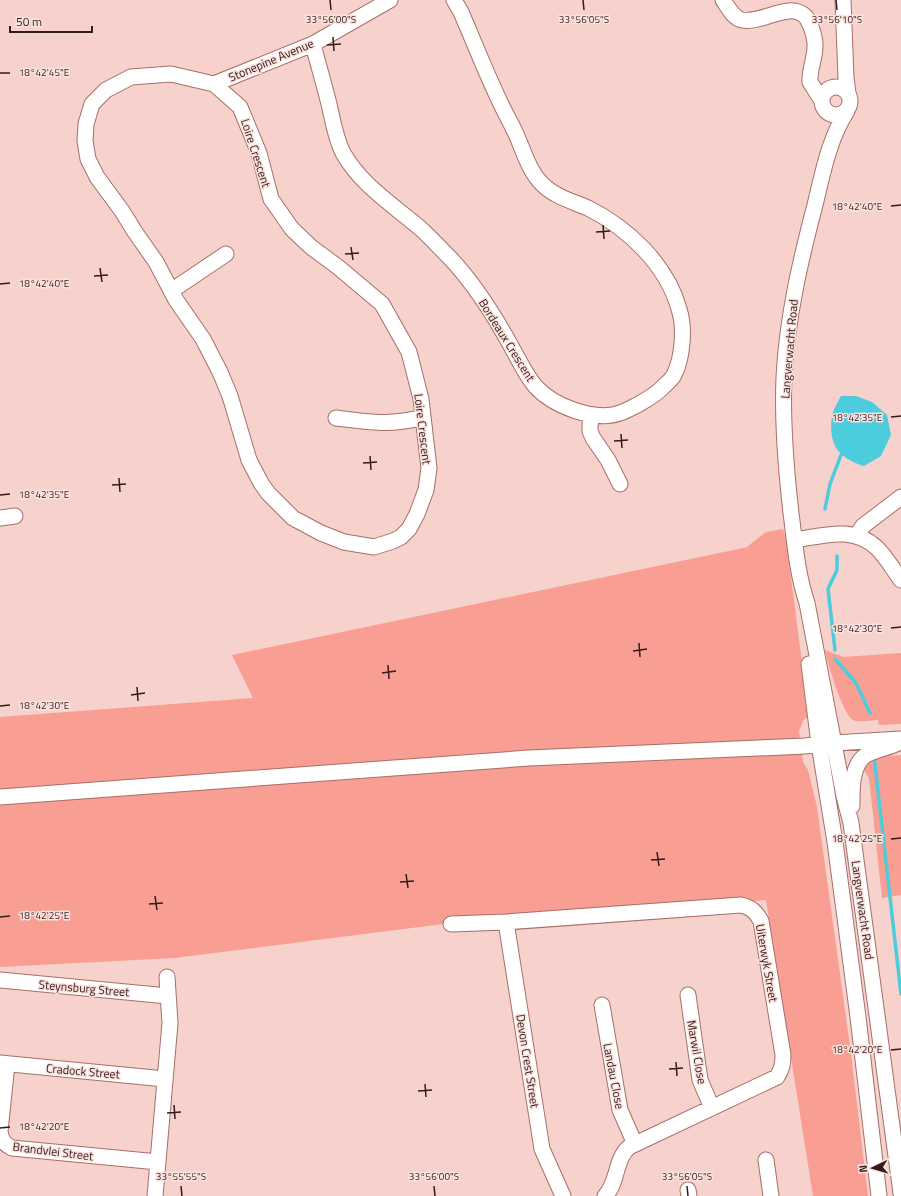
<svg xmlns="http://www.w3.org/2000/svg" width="901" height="1196" font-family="'Titillium Web',sans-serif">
<rect width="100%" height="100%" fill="#f7d1cc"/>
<!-- green -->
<path fill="#f89e92" d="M783,529L786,539L809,717L804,719L799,731L803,762L808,770L817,807L851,1054L868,1196H813L766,900L451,923L174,958L0,967V717L253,698L232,655L748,547V546L766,532Z
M825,650L843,657L901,653V724L879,725L878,720C870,720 860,723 853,720C843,715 827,662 825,650Z
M901,755V895L882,898L869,778L863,769C875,754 883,756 901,755Z"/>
<!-- water -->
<path fill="#4cccdd" d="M841,396H856L872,402L887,415L891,435L881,456L864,466C838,458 828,444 832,416C833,410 838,402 841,396Z"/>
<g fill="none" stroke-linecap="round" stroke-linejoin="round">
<!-- stream -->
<path stroke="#4cccdd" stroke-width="3.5" d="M825,509L830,484L841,455
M835,650L828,589L837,570V556
M835,659L856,683L870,713
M874,756L901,994"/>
<!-- minor casing -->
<g stroke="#a66f67" stroke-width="17">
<path id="minor" d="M723,0C728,7 733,18 742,20C763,24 789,0 806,17C811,25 814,34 815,43C816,57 809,69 810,82L822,101
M843,0L846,78L848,93
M313,44C318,64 324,84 329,104C333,121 335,137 343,153C361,185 393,205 420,228C430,237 440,248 449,257C474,283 494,315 511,346C519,360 525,374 535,386C553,406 594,422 620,413C626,411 633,407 639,404C648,399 657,394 664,386C667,383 672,379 674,375C683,357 685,327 679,309C667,265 628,228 588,208C572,201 555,197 542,184C529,171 524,152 516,134C511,123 505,113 500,102C486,73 474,42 461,12L454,0
M171,74L214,84L240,107L259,153L271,199L292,229L311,247L338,267L382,304L409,352L421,399L429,468L426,490L417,514L409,529L401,537L393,541L374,547L344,542L321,533L293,518L268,493L261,483L249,460L230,396L220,372L203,339L176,300L156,262L135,232L122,211L97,177L88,159L85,141L86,124L92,104L106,90L131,77Z
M214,84L313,44L390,0
M822 101a14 14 0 1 1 28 0a14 14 0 1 1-28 0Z
M847,111C829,139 823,172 815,205C800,262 787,318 784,377C782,423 786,469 791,513C795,544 797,573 807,603L844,796L851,823L901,1193
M171,291L226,254
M592,415L590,425V431L593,438L608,460L620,484
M336,418C367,422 392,426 423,417
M0,518L15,516
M857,535L863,526L901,497
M795,540C824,536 852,525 877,548C886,557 893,569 901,580
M809,664L819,744L835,842L858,1017L879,1196
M0,797L529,758L805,746L834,743L901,739
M852,806C852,790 851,765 866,755C875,750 887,748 896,744
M506,922L542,1149L563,1196
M451,924L506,922L741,905C751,907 756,912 761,921L783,1055C783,1064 782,1069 777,1077L629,1147C615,1159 618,1183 605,1196
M0,980L168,996
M688,995L700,1080L712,1108
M602,1005L620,1110L635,1144
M0,1063L165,1079
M7,1064L0,1131C1,1140 4,1144 12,1148L158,1162
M766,1160L771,1196
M688,1190L689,1196
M155,1196L170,1023L167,977"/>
</g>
<!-- minor -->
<use href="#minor" stroke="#fff" stroke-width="15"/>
</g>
<!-- ticks -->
<path fill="none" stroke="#321c19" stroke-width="1.5" d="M330,0L331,10M583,0L584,10M836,0L837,10M333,37L334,51M327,45L341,44M0,73H10M891,206L901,205M603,225L604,239M596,232L610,231M351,247L353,260M345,254L359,253M100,268L102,282M94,276L108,275M0,284L10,283M891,417L901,416M621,434L622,448M614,441L628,440M370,456L371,470M363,463L377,462M119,478L120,492M112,485L126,484M0,495L10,494M891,628L901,627M639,643L640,657M633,651L647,649M388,665L389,679M382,673L396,671M137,687L138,701M131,695L145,693M0,706L10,705M891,839L901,838M657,852L659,866M651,860L665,859M406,874L408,888M400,882L414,881M155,896L157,910M149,904L163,903M0,917L10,916M891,1050L901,1049M676,1062L677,1076M669,1069L683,1068M425,1084L426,1097M418,1091L432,1090M174,1105L175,1119M167,1113L181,1112M0,1128L10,1127M181,1186L182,1196M434,1186L435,1196M687,1186L688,1196"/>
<g text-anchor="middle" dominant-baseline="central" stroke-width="3" stroke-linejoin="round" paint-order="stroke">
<!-- street labels -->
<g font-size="12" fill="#321c19" stroke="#fce2de">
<text transform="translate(271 60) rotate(-23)">Stonepine Avenue</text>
<text transform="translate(256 153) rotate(72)">Loire Crescent</text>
<text transform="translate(507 340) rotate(58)">Bordeaux Crescent</text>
<text transform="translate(789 349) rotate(-85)">Langverwacht Road</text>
<text transform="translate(423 429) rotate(83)">Loire Crescent</text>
<text transform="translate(863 910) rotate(82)">Langverwacht Road</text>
<text transform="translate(767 963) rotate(80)">Uiterwyk Street</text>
<text transform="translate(84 988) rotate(5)">Steynsburg Street</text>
<text transform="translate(697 1052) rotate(80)">Marwil Close</text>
<text transform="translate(528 1061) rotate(81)">Devon Crest Street</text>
<text transform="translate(83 1071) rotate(5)">Cradock Street</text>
<text transform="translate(614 1076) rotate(79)">Landau Close</text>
<text transform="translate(53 1151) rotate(7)">Brandvlei Street</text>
</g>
</g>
<g font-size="10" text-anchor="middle" fill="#321c19" stroke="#fce2de" stroke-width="3" stroke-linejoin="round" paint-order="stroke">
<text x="331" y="23">33°56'00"S</text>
<text x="584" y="23">33°56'05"S</text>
<text x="837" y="23">33°56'10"S</text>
<text x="44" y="76">18°42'45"E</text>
<text x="857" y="210">18°42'40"E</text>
<text x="44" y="287">18°42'40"E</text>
<text x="857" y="421">18°42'35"E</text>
<text x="44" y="498">18°42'35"E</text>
<text x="857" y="632">18°42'30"E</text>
<text x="44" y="709">18°42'30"E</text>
<text x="857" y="842">18°42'25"E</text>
<text x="44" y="919">18°42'25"E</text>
<text x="857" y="1053">18°42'20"E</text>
<text x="44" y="1130">18°42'20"E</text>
<text x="181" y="1180">33°55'55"S</text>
<text x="434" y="1180">33°56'00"S</text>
<text x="687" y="1180">33°56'05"S</text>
</g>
<!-- north arrow -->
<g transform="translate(873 1168) rotate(265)" stroke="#fce2de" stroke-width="3" paint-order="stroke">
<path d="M0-3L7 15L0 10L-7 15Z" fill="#321c19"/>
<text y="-6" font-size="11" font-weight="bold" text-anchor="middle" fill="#321c19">N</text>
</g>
<!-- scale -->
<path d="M10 26v6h82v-6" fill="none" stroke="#321c19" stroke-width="2"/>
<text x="16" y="26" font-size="12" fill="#321c19" stroke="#fce2de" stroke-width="3" paint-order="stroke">50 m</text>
</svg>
